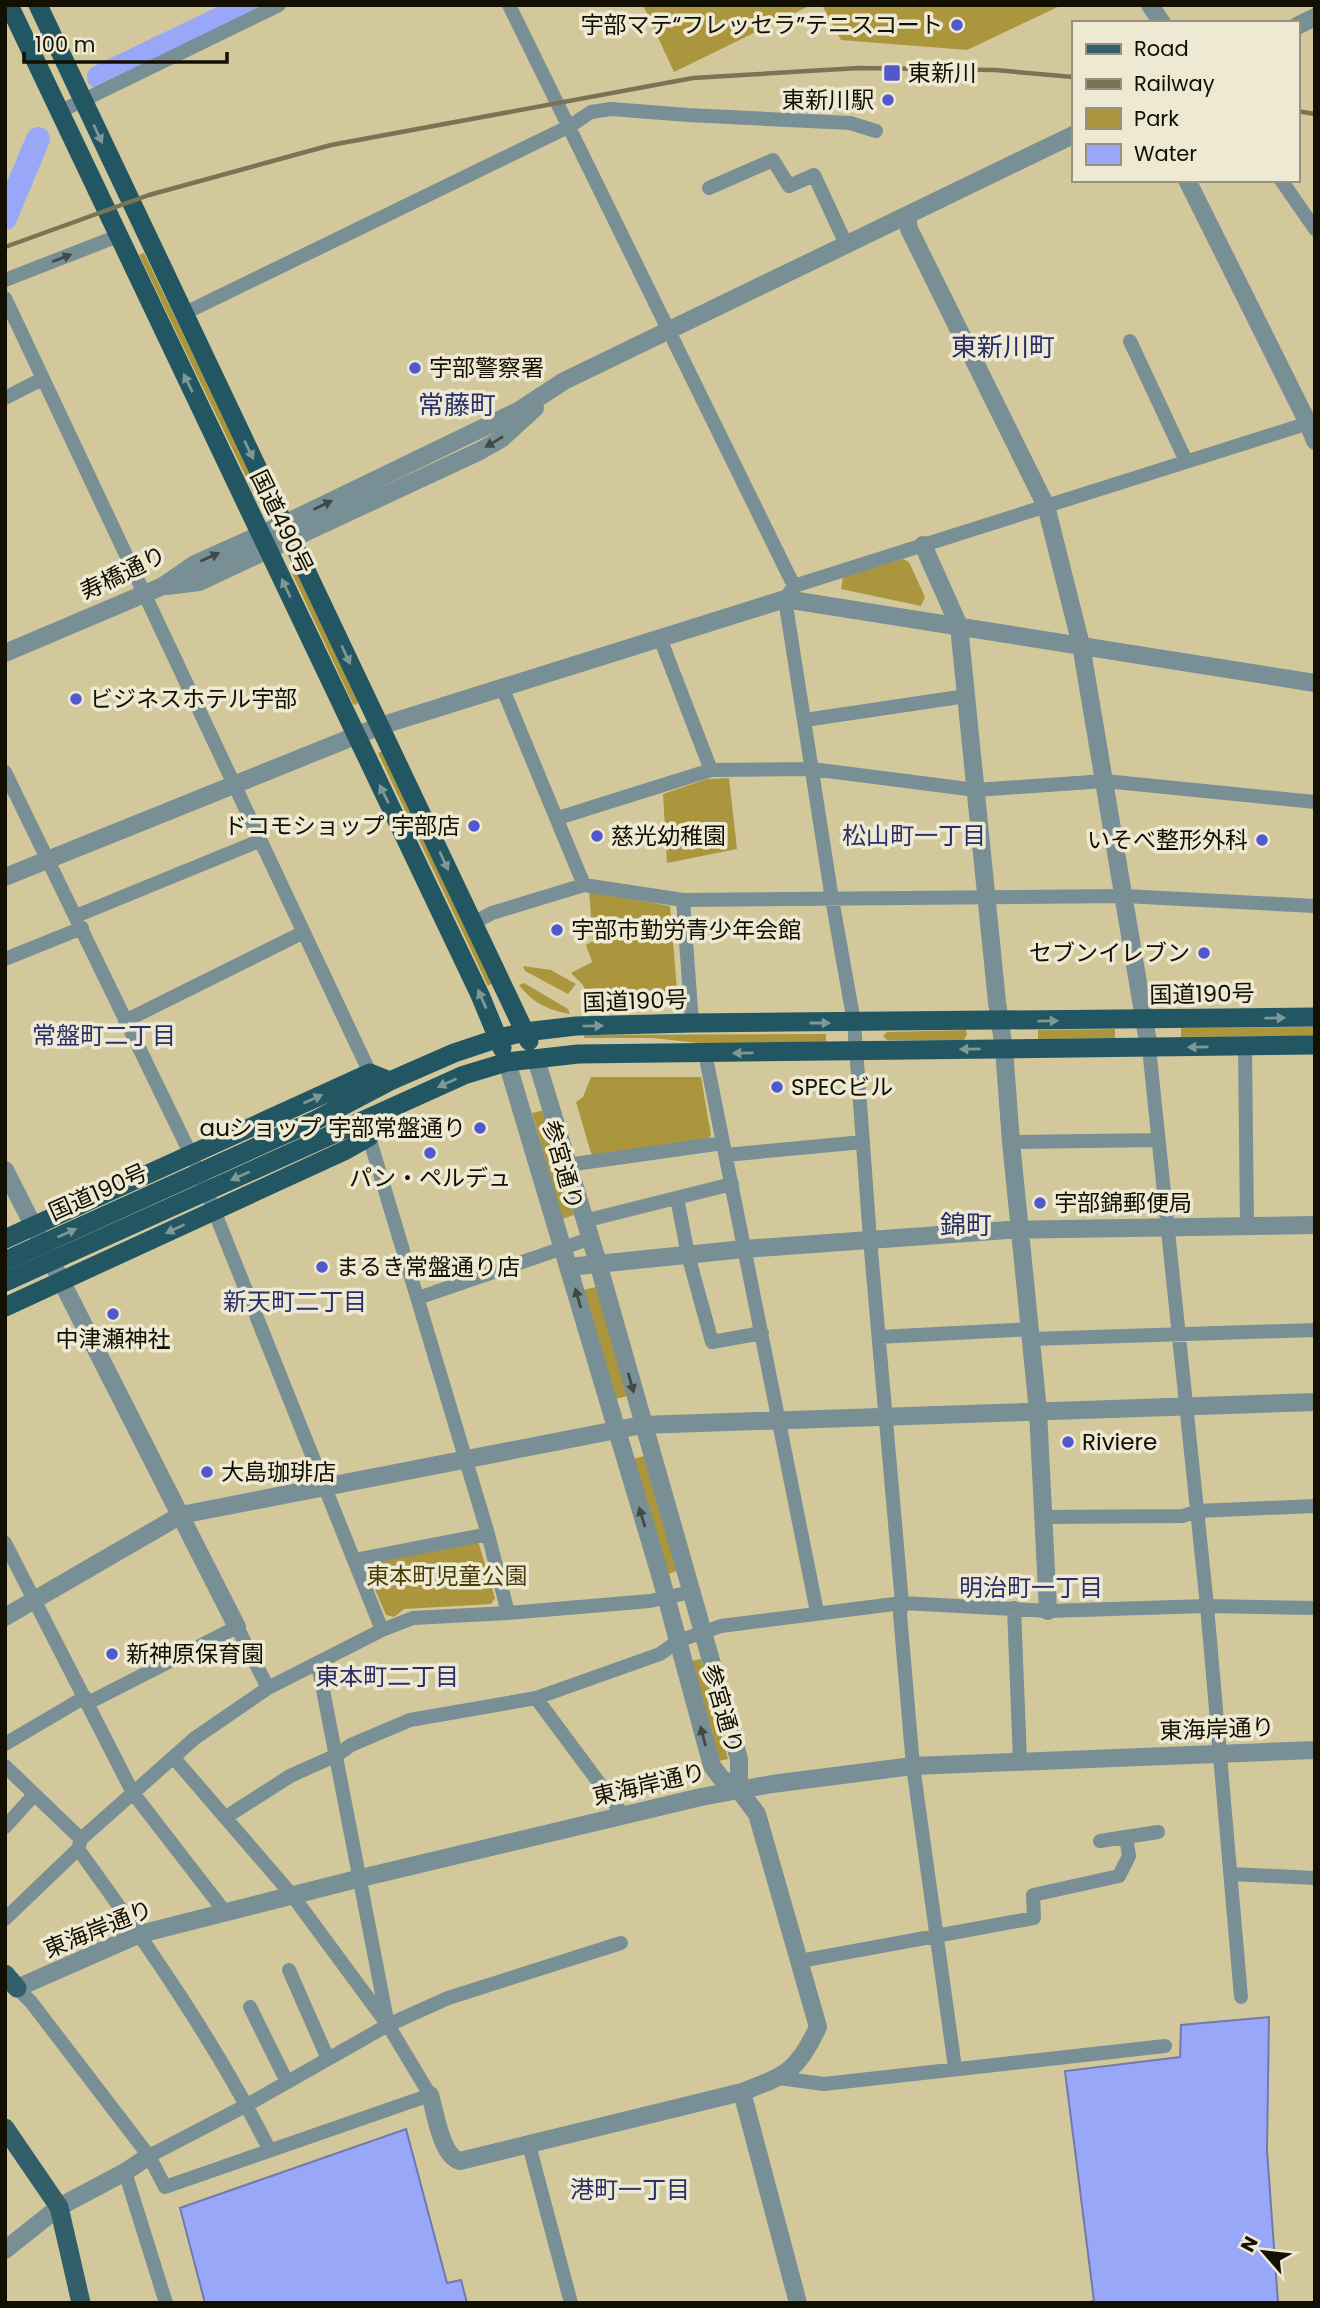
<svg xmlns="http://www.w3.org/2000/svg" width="1320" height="2308" font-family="Poppins,'Noto Sans JP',sans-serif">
<rect width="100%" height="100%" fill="#d3c89b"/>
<!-- green -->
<path fill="#ab963e" d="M643,5H811L674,72Z
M822,5H1062L967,50L841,40Z
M144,253L263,499L258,502L139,255Z
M903,559L909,562L925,597L921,606L841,589L843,577Z
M294,567L358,702L356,705L353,704L290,569Z
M384,750L493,983L488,986L378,753Z
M729,778L737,849L667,863L663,794L707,779Z
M589,891L670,906L678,1001L593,1002L582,984L571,973L592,962L586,945L593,941Z
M523,966L551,970L576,984L568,994L525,971Z
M524,983L568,1009L570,1014C548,1010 533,1003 519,985Z
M1315,1027V1036L1181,1037V1028Z
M1115,1029V1038L1038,1039V1030Z
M966,1030L967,1035L964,1040H887L883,1036L887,1032Z
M826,1034V1042L707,1044L652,1038H584V1035Z
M591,1077H701L711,1135L706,1142L594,1156L591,1153L576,1102L583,1097Z
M545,1110L574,1215L562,1219L532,1113Z
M596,1287L628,1396L615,1399L583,1290Z
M644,1456L677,1571L665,1575L633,1459Z
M478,1541L495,1598L491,1604L404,1609L394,1617L386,1615L365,1566L369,1560Z
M701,1659L728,1759L719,1761L692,1661Z"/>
<!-- water -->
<path fill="#99a7f9" stroke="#7179af" stroke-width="2" d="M1269,2017L1267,2150L1278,2303H1083L1094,2301L1065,2071L1180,2057L1181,2025Z
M406,2129L447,2283L461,2280L467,2303H205L180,2208Z"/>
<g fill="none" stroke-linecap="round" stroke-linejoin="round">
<!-- river -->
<path stroke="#99a7f9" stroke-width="24" d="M99,77L249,5
M5,218L38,139"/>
<!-- minor -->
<path stroke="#788f95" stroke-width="14" d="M509,5L794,586
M59,112L279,5
M1281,180L1315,229
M709,188L773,160L789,186L814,175L846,244
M5,280L118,236
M5,298L370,1073
M183,314L570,126L591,112L611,109L688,115L850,123L876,131
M1130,341L1186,461
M5,398L42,379
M660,638L711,770
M502,687L584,885
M805,720L966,696
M5,772L194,1161
M558,818L711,770L812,769L976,790L1105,781L1315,802
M683,900L692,1023
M76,916L259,841
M473,923L492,913L584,885L683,900L1125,896L1315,906
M5,959L82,928
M125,1021L302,933
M1245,1047L1247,1226
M1149,1048L1207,1606L1241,1997
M705,1053L817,1612
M369,1137L488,1534L508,1613
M1011,1142L1159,1140
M726,1155L863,1142
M567,1165L723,1143
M203,1183L382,1630
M677,1198L688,1255L712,1342L762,1333
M584,1221L732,1184
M418,1298L589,1239
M879,1337L1030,1329
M1031,1339L1315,1330
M1043,1517L1183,1516L1197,1511L1315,1506
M5,1543L133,1793L225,1912
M354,1560L488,1534
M1014,1608L1020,1761
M318,1664L387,2020
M536,1698L623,1815
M88,1703L237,1627L268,1688
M5,1744L85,1697
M5,1766L81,1839
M226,1817L290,1776L337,1755L351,1745L410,1720L536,1698L660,1654L678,1641L721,1626L902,1603L1048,1611L1207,1606L1315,1608
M5,1827L34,1795
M1100,1841L1158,1832
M78,1849C147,1944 216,2043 269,2149
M1231,1874L1315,1878
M5,1919L78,1849L81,1839L195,1738L268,1688L382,1630L413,1618L508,1613L650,1601L691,1592
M800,1961L1034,1918L1033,1895L1119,1876L1129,1856L1126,1837
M289,1970L328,2059
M17,1988L31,2002L149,2156L165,2187L430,2095L388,2025L292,1895L174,1758
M250,2007L287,2082
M955,2068L913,1766L900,1614L902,1603L870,1239L854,1022L832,899L785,599L794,586L1315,421
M779,2078L824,2084L1165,2046
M529,2145L571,2303
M149,2156L247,2105L388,2025L448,1998L621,1943
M125,2172L166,2303"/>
<!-- tertiary -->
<path stroke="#788f95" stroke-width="18" d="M1150,5L1162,23
M1297,26L1315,17
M1187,180L1308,423L1315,441
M907,216L909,229L1046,506L1081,645L1149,1048
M923,545L959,626L997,1002L1004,1049L1011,1142L1038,1411L1048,1611
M167,586L199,582L480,451L501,439L535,408
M5,653L163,586L195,564L284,524L518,411L564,381L1073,135
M5,877L380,726L785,599L1315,683
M536,1059L598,1263L739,1759V1790
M5,1170L237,1627
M568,1267L744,1249L1008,1230L1315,1225
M5,1617L181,1515L642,1425L1315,1402
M17,1988L140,1934L361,1878L701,1797L772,1784L913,1766L1315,1750
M742,2092L798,2303
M430,2095C436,2114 441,2156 460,2161L742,2092C786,2075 797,2072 818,2027L757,1814L739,1790L721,1778L712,1766L661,1578L507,1062
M5,2250L59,2207L125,2172L149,2156"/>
<!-- primary -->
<path stroke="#325f6a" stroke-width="19" d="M5,1974L17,1988
M5,2128L59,2207L81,2303"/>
<!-- trunk -->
<path stroke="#225662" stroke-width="19" d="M9,5L480,995L502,1048
M38,5L529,1041
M5,1239L370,1073L390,1081
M5,1261L314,1121L390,1081L454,1053L499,1038L525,1032L576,1026L692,1023L1315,1017
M5,1282L464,1075L507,1062L578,1054L1315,1045
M5,1307L346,1150L369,1137L380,1113"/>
<!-- rail -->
<path stroke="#7b7354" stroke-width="4.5" d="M1297,111L1315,114
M5,247L149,195L331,145L693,78L859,68L995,70L1073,77"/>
</g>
<!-- one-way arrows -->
<defs><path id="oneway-solid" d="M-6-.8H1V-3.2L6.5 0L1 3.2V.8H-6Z" transform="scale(1.75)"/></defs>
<g fill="#7e9894">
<use href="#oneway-solid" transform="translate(98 134) rotate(65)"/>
<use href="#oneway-solid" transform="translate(188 383) rotate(-116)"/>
<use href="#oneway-solid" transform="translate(249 450) rotate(64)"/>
<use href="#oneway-solid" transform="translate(286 588) rotate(-115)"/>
<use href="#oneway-solid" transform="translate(346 655) rotate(65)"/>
<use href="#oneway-solid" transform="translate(384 794) rotate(-116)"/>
<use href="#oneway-solid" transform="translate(444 861) rotate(65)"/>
<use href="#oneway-solid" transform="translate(482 999) rotate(-114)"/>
<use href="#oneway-solid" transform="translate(1275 1018) rotate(-1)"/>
<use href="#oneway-solid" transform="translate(1048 1021) rotate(-1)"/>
<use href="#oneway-solid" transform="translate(820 1023)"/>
<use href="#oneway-solid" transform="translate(593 1026) rotate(-1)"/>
<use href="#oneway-solid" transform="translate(1198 1047) rotate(179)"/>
<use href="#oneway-solid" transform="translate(970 1049) rotate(179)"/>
<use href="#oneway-solid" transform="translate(743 1053) rotate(179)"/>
<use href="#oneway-solid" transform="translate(447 1083) rotate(156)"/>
<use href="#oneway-solid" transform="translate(313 1099) rotate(-24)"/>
<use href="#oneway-solid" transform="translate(240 1176) rotate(156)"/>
<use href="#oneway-solid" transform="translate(175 1229) rotate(155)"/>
<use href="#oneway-solid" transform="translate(67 1233) rotate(-24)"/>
</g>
<g fill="#404944">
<use href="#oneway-solid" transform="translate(62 258) rotate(-21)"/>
<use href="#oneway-solid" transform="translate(494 442) rotate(149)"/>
<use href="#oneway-solid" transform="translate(323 505) rotate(-26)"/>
<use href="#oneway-solid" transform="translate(210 557) rotate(-24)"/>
<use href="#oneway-solid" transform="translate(578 1298) rotate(-106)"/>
<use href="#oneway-solid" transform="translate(631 1383) rotate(74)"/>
<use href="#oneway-solid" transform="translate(642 1517) rotate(-107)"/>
<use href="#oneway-solid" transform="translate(703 1736) rotate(-105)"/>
</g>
<!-- markers -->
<g fill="#5158ce" stroke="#eee9d2" stroke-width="2.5">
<circle cx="957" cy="25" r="7"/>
<rect x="883" y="64" width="18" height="18" rx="3.5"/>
<circle cx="888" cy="100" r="7"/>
<circle cx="415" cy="368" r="7"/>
<circle cx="76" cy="699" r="7"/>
<circle cx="474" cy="826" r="7"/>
<circle cx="597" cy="836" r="7"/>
<circle cx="1262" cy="840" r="7"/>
<circle cx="557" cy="930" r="7"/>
<circle cx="1204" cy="953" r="7"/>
<circle cx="777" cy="1087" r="7"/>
<circle cx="480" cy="1128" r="7"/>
<circle cx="430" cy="1153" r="7"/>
<circle cx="1040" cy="1203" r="7"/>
<circle cx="322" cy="1267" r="7"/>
<circle cx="113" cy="1314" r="7"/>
<circle cx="1068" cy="1442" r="7"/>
<circle cx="207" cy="1472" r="7"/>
<circle cx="112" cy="1654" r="7"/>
</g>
<g text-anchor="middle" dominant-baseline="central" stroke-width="7" stroke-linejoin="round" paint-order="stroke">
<!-- poi labels -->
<g font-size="23" fill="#130f01" stroke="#eee9d2" text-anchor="start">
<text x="943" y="25" text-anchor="end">宇部マテ“フレッセラ”テニスコート</text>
<text x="908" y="73">東新川</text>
<text x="874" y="100" text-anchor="end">東新川駅</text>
<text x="429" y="368">宇部警察署</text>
<text x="90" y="699">ビジネスホテル宇部</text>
<text x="460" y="826" text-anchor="end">ドコモショップ 宇部店</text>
<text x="611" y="836">慈光幼稚園</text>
<text x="1248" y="840" text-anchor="end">いそべ整形外科</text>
<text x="571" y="930">宇部市勤労青少年会館</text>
<text x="1190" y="953" text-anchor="end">セブンイレブン</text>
<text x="791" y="1087">SPECビル</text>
<text x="466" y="1128" text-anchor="end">auショップ 宇部常盤通り</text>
<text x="430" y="1178" text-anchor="middle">パン・ペルデュ</text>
<text x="1054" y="1203">宇部錦郵便局</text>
<text x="336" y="1267">まるき常盤通り店</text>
<text x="113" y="1339" text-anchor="middle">中津瀬神社</text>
<text x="1082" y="1442">Riviere</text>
<text x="221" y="1472">大島珈琲店</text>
<text x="126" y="1654">新神原保育園</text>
</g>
<!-- street labels -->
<g font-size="23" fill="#130f01" stroke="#eee9d2">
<text transform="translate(282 522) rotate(64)">国道490号</text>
<text transform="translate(123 573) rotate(-26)">寿橋通り</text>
<text transform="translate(1202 994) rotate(-1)">国道190号</text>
<text transform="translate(635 1001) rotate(-2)">国道190号</text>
<text transform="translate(563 1165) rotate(74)">参宮通り</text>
<text transform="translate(98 1192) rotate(-24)">国道190号</text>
<text transform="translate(723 1709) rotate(74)">参宮通り</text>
<text transform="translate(1217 1729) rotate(-2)">東海岸通り</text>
<text transform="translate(649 1784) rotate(-13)">東海岸通り</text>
<text transform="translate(98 1929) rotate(-22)">東海岸通り</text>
</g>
<!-- park labels -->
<g font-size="23" fill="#493d04" stroke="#eee9d2">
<text x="447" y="1576">東本町児童公園</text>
</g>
<!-- neighbourhood labels -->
<g font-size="24" fill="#2a2f69" stroke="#eee9d2">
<text x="914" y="835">松山町一丁目</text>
<text x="104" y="1035">常盤町二丁目</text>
<text x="295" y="1301">新天町二丁目</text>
<text x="1031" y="1587">明治町一丁目</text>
<text x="387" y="1676">東本町二丁目</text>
<text x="630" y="2189">港町一丁目</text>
</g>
<!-- quarter labels -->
<g font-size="26" fill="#2a2f69" stroke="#eee9d2">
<text x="1003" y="347">東新川町</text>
<text x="457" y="405">常藤町</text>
<text x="966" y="1225">錦町</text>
</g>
</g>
<!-- border -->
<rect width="1320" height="2308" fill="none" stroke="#130f01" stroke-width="14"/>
<!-- legend -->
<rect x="1072" y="21" width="228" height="161" fill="#eee9d2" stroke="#96927e" stroke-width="2"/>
<rect x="1086" y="44" width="35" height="10" fill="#325f6a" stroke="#96927e" stroke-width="2"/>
<text x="1134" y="56" font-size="21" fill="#130f01">Road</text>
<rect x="1086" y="79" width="35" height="10" fill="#7b7354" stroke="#96927e" stroke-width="2"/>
<text x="1134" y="91" font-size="21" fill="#130f01">Railway</text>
<rect x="1086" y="108" width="35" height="21" fill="#ab963e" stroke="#96927e" stroke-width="2"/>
<text x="1134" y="126" font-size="21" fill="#130f01">Park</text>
<rect x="1086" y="144" width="35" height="21" fill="#99a7f9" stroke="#96927e" stroke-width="2"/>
<text x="1134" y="161" font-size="21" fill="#130f01">Water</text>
<!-- north arrow -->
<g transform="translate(1264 2252) rotate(298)" stroke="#eee9d2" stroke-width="5" paint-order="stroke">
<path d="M0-5L12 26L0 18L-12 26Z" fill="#130f01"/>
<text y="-10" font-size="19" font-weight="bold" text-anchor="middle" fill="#130f01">N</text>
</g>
<!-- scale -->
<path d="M24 52v10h203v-10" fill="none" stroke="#130f01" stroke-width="3.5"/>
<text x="35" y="52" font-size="21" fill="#130f01" stroke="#eee9d2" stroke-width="5" paint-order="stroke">100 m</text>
</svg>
